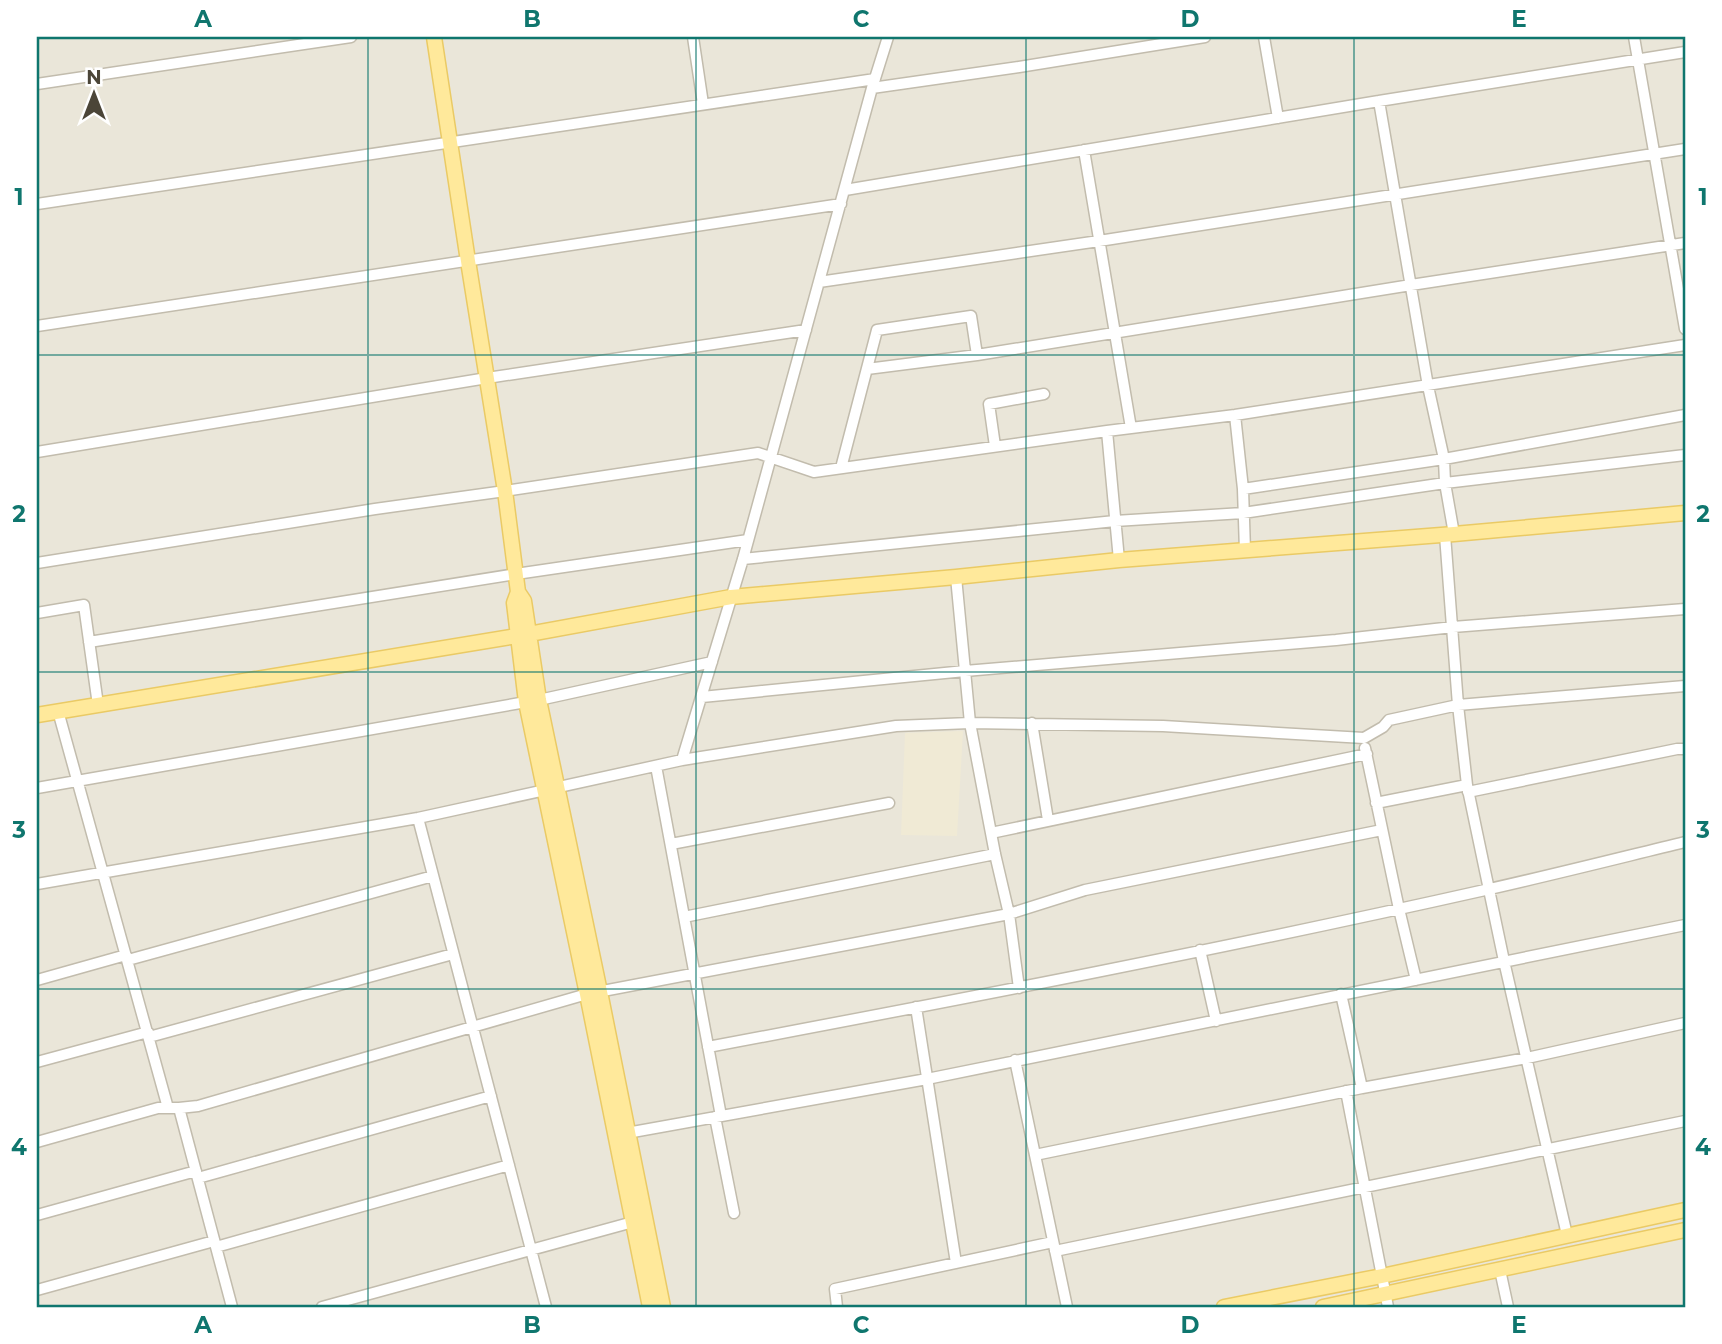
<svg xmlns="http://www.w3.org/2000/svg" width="1722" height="1344" font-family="Montserrat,sans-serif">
<rect width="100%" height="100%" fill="#f6f3eb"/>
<!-- residential -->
<path fill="#eae6d9" d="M37,37H1685V1307H37Z"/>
<!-- education -->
<path fill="#f0ead5" d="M963,731L957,836L901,835L905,733Z"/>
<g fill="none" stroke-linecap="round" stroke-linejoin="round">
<!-- minor casing -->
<g stroke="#c2bcad" stroke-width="13">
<path id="minor" d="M693,37L703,104
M1264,37L1278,118
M1634,37L1685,329
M37,84L351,37
M872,88L1019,67L1205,37
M1379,101L1428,386L1444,459L1445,483L1454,534
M1084,150L1131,428
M845,190L1379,101L1685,52
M37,204L875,79
M819,282L1099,241L1685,149
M37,326L841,204
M867,369L977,355L1411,285L1685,243
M1235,415L1243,489L1245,551
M1107,431L1119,560
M995,446L989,404L1044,394
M37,452L487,378L806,330
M841,468L877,330L971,316L977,355
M1243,489L1444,459L1685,415
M1445,535L1458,705L1467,785L1504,961L1567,1235
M743,559L1115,521L1243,513L1445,483L1685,455
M37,563L375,509L505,491L758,453L814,472L1107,431L1235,415L1685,345
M956,577L970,723L995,854L1009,914L1019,988
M37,613L84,605L98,705
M89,642L516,574L748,540
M702,697L965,671L1336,640L1453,627L1685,609
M539,700L712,662
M58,711L168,1108
M1032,723L1048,820
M1365,748L1399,909L1416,980
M682,760L743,559L872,88L888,37
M656,766L721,1116
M37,788L526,702
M1468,792L1677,749H1685
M1376,803L1467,785
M418,818L546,1307
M991,833L1367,754
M671,844L889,803
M37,884L418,818L682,760L896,726L970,723L1163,726L1364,738L1383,727L1389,720L1458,705L1685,686
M684,917L995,854
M1200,950L1216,1021
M128,960L433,876
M37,980L126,955
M1341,994L1362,1088
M916,1007L956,1263
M149,1037L453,954
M708,1047C968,998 1227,948 1485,890C1552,875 1619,858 1685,842
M1015,1060L1067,1307
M37,1062L148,1032
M1346,1091L1388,1307
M179,1108L232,1307
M715,1117L734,1213
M627,1133L927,1079L1685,925
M37,1142L158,1108H179L198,1106L587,994L1009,914L1085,890L1382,830
M1035,1155L1362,1088L1527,1058L1685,1023
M198,1178L491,1096
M37,1215L196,1171
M216,1247L509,1165
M1055,1251L1685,1121
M1500,1270L1508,1307
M37,1290L214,1241
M322,1307L633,1222
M837,1307L835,1289L1053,1242"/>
</g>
<!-- major casing -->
<g stroke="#eaca65" stroke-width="17">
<path id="major" d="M434,37L468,261L505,491L518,592L514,603L526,702L587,994L650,1307
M518,592L524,601L539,700L600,992L663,1307
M37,715L529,634L731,597L956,577L1119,560L1454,534L1685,513
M1224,1307L1382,1276L1685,1210
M1323,1307L1685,1230"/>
</g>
<!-- minor -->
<use href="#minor" stroke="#fff" stroke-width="10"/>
<!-- major -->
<use href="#major" stroke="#ffe99b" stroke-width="14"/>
</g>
<!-- grid -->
<path fill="none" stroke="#0f766e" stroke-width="2" stroke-opacity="0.55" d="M368,37V1307M696,37V1307M1026,37V1307M1354,37V1307M37,355H1685M37,672H1685M37,989H1685"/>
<!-- border -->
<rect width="1722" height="1344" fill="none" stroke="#ffffff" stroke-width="77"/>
<!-- north arrow -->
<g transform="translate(94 94)" stroke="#ffffff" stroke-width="5" paint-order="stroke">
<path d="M0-5L12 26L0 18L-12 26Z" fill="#4b4538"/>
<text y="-10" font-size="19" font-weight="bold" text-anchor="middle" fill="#4b4538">N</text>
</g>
<rect x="38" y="38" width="1646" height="1268" fill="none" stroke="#0f766e" stroke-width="2.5"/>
<g font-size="23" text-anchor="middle" font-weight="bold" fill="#0f766e">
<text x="203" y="27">A</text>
<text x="532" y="27">B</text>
<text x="861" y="27">C</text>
<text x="1190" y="27">D</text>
<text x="1519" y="27">E</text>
<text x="19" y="205">1</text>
<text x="1703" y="205">1</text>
<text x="19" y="522">2</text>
<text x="1703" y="522">2</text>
<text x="19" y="838">3</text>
<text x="1703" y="838">3</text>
<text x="19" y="1155">4</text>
<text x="1703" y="1155">4</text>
<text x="203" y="1333">A</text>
<text x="532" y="1333">B</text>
<text x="861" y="1333">C</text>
<text x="1190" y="1333">D</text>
<text x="1519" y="1333">E</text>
</g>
</svg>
